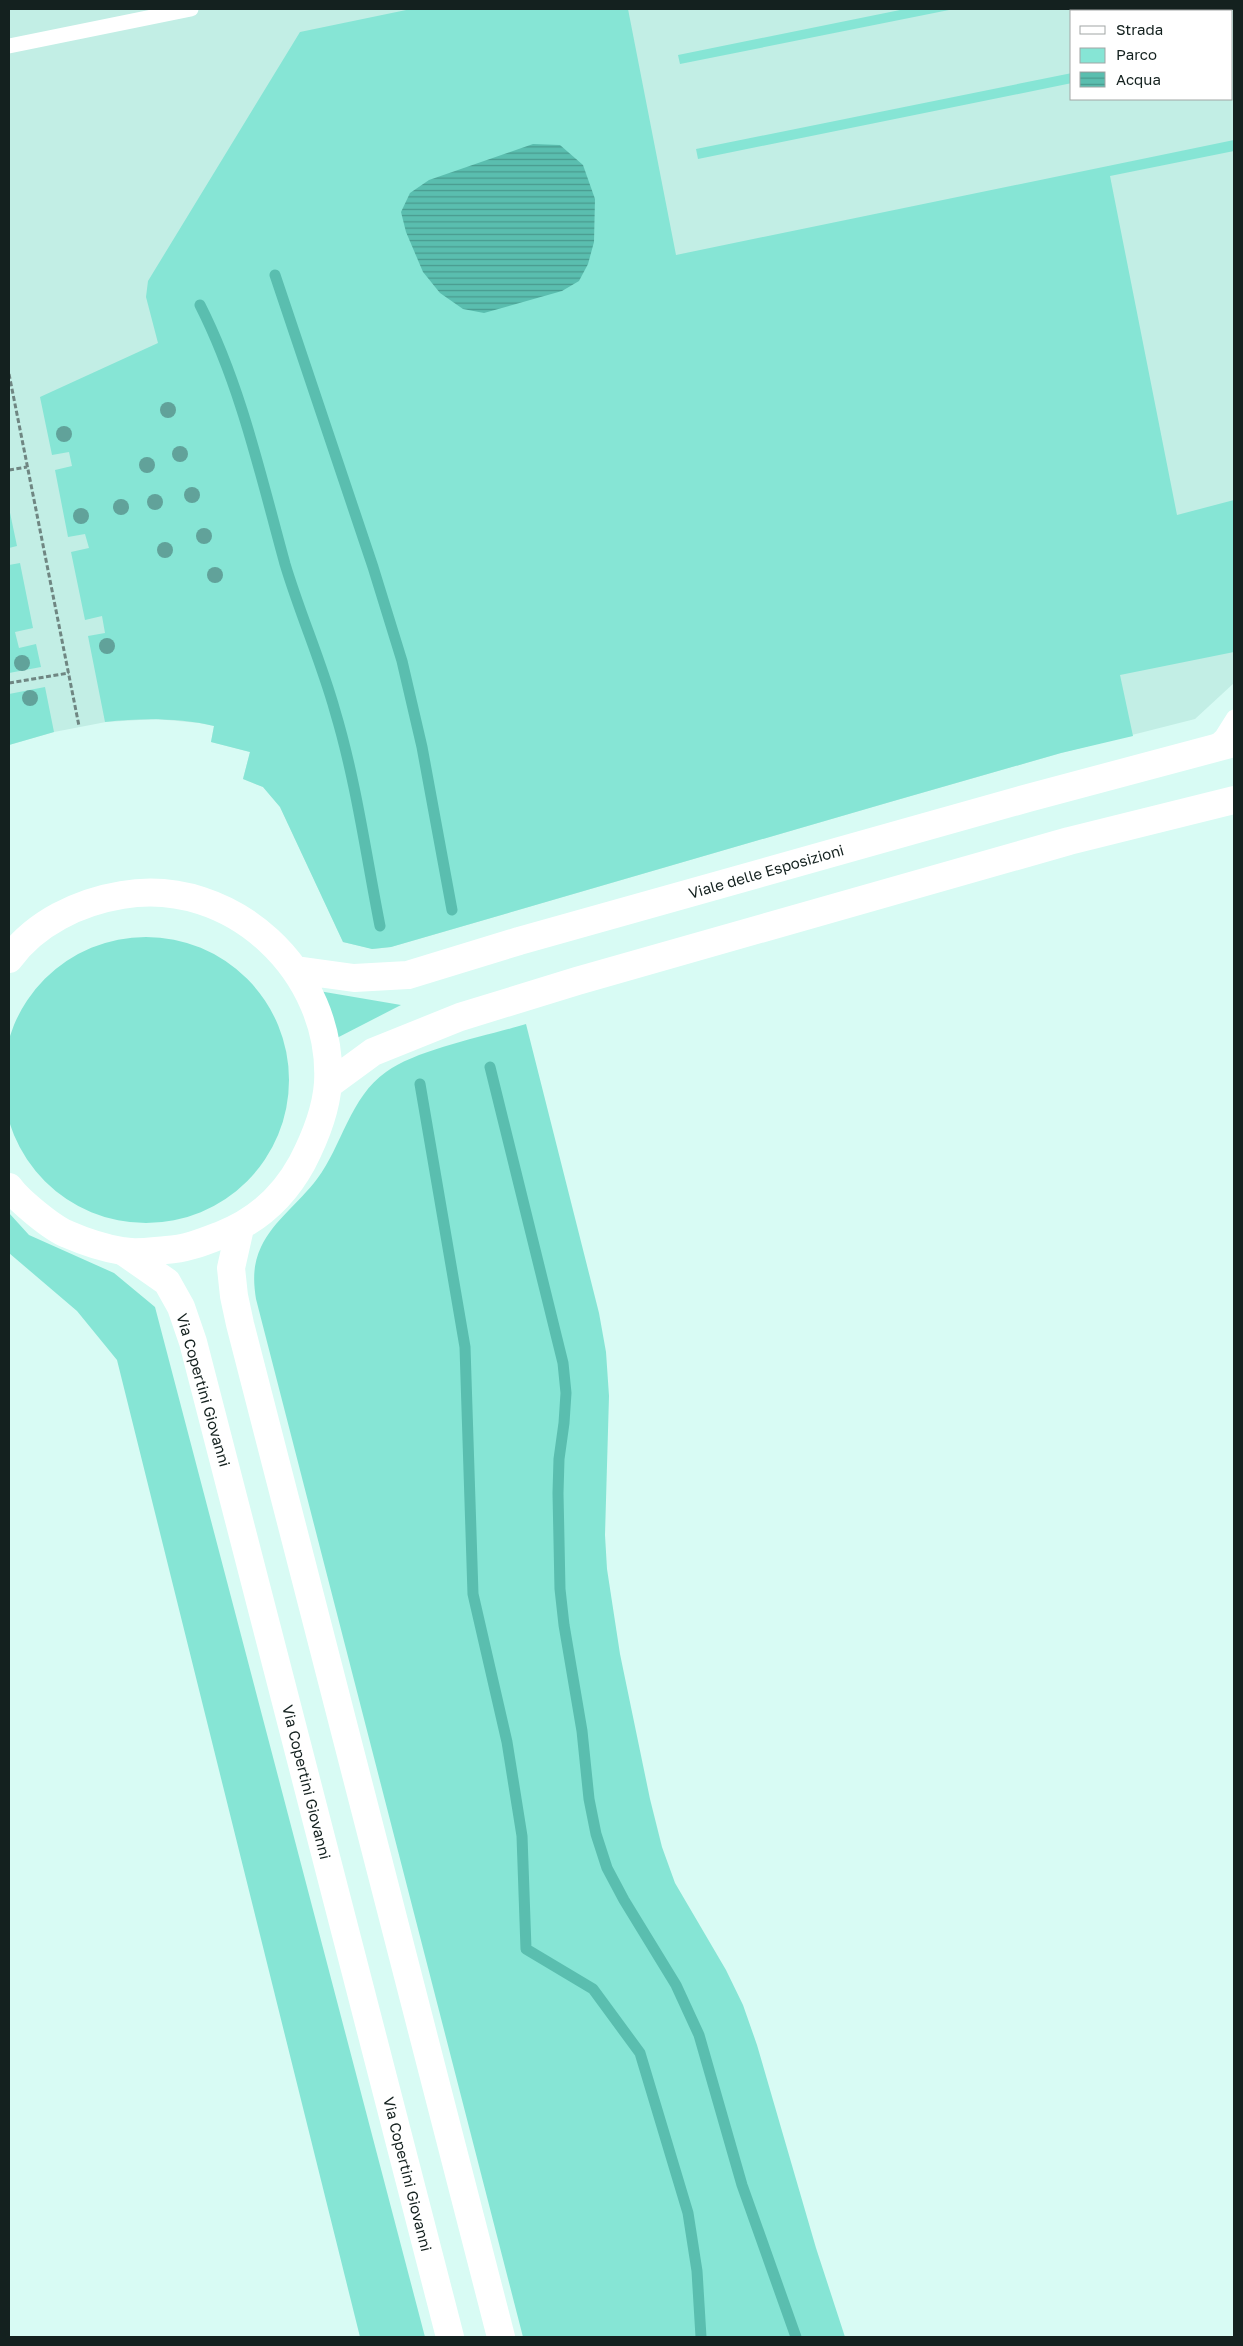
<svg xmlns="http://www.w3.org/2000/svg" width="1243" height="2346" font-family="'Golos Text',sans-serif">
<defs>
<pattern id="water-rules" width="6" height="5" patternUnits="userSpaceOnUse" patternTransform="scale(1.25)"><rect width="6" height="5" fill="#5abeaf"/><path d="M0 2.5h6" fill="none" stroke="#499a8e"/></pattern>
</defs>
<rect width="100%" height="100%" fill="#d8fbf4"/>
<!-- built -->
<path fill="#c2eee5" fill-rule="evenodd" d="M9,9H1234V683L1195,719L1061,753L890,802L391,947L373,949L343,942L280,807L263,787L243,779L250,752L211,742L214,726L199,723L156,719L106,722L54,732L9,745ZM1072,11H1232V99H1072Z"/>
<!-- green -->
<path fill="#86e5d5" d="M411,9H628L676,255L1234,140V151L1110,176L1177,515L1234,500V652L1120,675L1133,736L1061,753L890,802L391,947L372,949L343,942L280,807L263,787L243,779L250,752L211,742L214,726C179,718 142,718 105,722L88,636L105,633L102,616L85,620L71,552L89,548L85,534L68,537L55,470L72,466L69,452L52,455L40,397L158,343L146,297L148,281L300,32Z
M905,9H954L680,64L678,55Z
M1072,73V83L698,159L696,149Z
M9,508L17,546L9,548Z
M20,563L33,628L15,632L19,648L36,644L41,667L9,673V565Z
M45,687L54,732L9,745V694Z
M3 1080a143 143 0 1 1 286 0a143 143 0 1 1-286 0Z
M313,990L401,1005L331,1041Z
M526,1024L599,1313L606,1352L609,1396L605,1535L607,1569L620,1654L650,1799L662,1847L675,1883L726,1970L743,2005L757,2045L816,2248L845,2337H523L256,1299C253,1280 253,1264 261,1247C274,1220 299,1203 317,1179C342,1146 350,1097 386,1072C418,1049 487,1036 526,1024Z
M9,1213L29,1235L114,1273L155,1307L425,2337H360L117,1360L77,1311L9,1253Z"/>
<!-- water -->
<path fill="url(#water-rules)" d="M533,144L560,145L583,165L595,199L594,242L588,264L579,281L562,291L484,313L463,309L440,293L423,272L406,232L401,212L410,193L429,180Z"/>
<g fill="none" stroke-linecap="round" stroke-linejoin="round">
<!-- stream -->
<path stroke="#5abeaf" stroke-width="11" d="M275,275L373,567L402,661L422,747L452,910
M200,305C241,386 261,477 285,564C300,614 321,661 335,711C356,781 366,855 380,926
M490,1067L563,1363L566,1393L564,1423L559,1459L558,1493L560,1589L564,1625L582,1731L589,1799L596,1834L607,1868L624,1900L676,1985L699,2035L742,2185L796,2337
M420,1084L465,1347L473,1594L507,1742L522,1836L526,1949L593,1989L640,2053L688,2213L697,2271L701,2337"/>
<!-- path -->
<path stroke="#6f8682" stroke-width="3" stroke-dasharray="5 2.5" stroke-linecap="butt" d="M9,374L79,726
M9,470L27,467
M9,683L69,673"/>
<!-- lane -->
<path stroke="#fff" stroke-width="15" d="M9,46L191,9
M1212,745L1222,736L1234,717"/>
<!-- street -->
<path stroke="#fff" stroke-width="28" d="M240,1228L231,1268L234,1296L240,1324L501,2337
M124,1252L167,1282L181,1307L193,1342L450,2337"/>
<!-- secondary -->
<path stroke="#fff" stroke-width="28" d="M9,959C35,923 79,902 122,895C232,876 334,972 328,1083C326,1111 315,1138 302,1163C284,1196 257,1221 221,1235C203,1242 186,1249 166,1250C152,1251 135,1254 122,1251C104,1248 83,1241 67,1234C52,1228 18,1200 9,1187
M296,970L354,978L408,975L519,941L1028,798L1234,743
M328,1085L373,1052L460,1017L577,981L1069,841L1234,800"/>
</g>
<!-- trees -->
<g fill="#61a29a">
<circle cx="168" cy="410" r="8"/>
<circle cx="64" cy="434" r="8"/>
<circle cx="180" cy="454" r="8"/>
<circle cx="147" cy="465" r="8"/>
<circle cx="192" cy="495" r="8"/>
<circle cx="155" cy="502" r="8"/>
<circle cx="121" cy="507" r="8"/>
<circle cx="81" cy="516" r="8"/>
<circle cx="204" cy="536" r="8"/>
<circle cx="165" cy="550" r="8"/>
<circle cx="215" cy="575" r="8"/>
<circle cx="107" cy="646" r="8"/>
<circle cx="22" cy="663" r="8"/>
<circle cx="30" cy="698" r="8"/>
</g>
<g text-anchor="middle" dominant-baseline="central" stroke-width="5" stroke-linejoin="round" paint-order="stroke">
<!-- street labels -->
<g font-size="15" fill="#14211f" stroke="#fff">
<text transform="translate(766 871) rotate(-16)">Viale delle Esposizioni</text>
<text transform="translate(204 1390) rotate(74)">Via Copertini Giovanni</text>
<text transform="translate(307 1782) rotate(76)">Via Copertini Giovanni</text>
<text transform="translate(408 2174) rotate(76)">Via Copertini Giovanni</text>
</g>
</g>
<!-- border -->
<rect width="1243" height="2346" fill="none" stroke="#14211f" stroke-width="20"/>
<!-- legend -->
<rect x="1070" y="10" width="162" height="90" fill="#ffffff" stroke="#a1a6a5"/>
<rect x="1080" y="26" width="25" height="8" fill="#ffffff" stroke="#a1a6a5"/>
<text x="1116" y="35" font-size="15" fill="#14211f">Strada</text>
<rect x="1080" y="48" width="25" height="15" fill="#86e5d5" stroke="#a1a6a5"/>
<text x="1116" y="60" font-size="15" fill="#14211f">Parco</text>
<rect x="1080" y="72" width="25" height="15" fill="url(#water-rules)" stroke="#a1a6a5"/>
<text x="1116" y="85" font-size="15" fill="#14211f">Acqua</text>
</svg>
